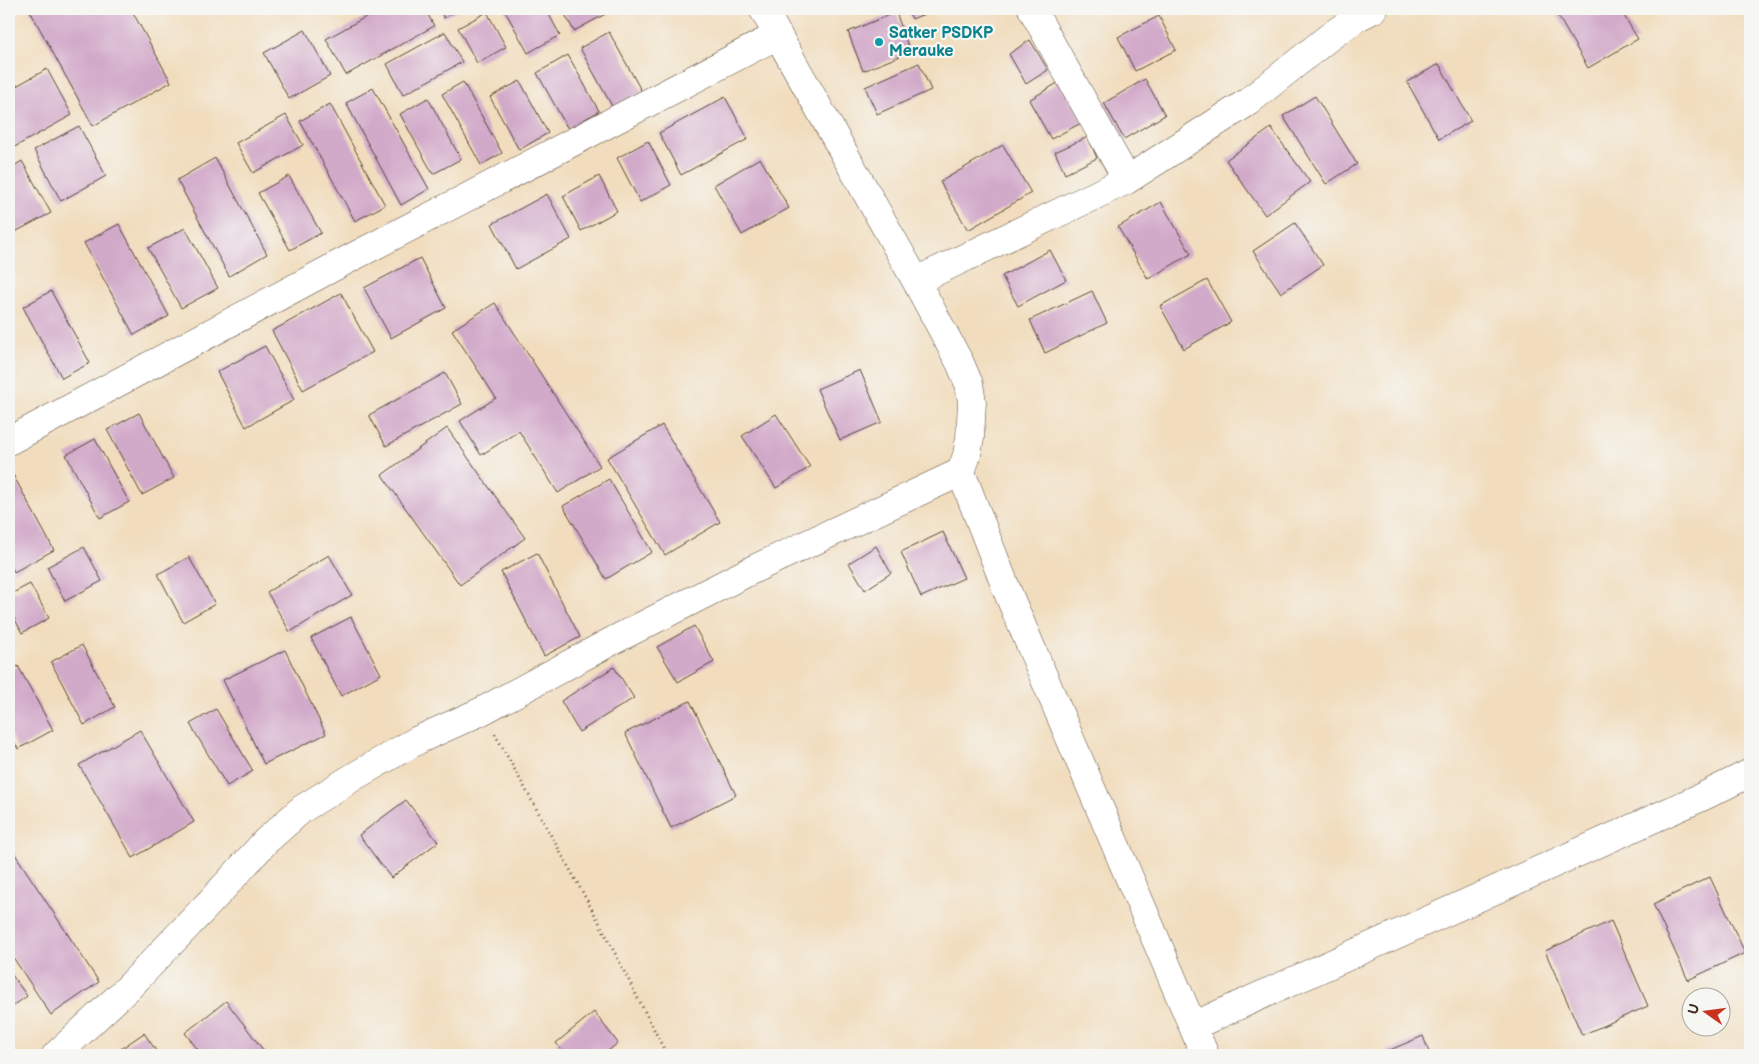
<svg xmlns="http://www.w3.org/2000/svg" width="1759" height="1064" font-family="'Balsamiq Sans',sans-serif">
<rect width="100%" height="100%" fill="#f6f6f2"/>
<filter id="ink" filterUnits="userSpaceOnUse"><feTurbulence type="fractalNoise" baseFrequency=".02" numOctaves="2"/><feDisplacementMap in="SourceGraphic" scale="10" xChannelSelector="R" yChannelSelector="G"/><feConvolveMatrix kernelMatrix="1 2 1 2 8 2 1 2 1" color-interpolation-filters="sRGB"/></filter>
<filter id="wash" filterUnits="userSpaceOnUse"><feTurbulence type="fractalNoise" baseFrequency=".0096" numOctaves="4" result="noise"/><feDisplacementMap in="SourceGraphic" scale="20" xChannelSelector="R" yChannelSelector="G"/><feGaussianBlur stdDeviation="1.12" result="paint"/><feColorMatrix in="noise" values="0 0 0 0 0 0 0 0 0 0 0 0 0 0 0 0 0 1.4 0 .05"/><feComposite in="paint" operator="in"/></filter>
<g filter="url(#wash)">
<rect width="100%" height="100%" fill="#f1ddbe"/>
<g id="blocks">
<!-- building -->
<path fill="#d1a9c9" d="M29,9H131L171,82L93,126Z
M380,9H425L434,26L346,75L326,39Z
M439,9H460L444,18Z
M504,9H546L560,35L528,53Z
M562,9H610L611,11L574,31Z
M806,9H822L810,15Z
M907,9H937L912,19Z
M1554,9H1620L1638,39L1588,68Z
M487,12L506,47L477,63L458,28Z
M896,12L910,52L863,71L848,32Z
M1159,16L1176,50L1135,71L1118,37Z
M305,30L330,76L289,99L264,53Z
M445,32L462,62L403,95L387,64Z
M609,32L642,92L613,108L580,48Z
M1030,40L1048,70L1026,84L1009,54Z
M568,55L599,111L568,129L537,73Z
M919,63L931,90L877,114L865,87Z
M1439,64L1471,121L1439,139L1407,82Z
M47,69L72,115L11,149L9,146V90Z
M1145,79L1165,115L1124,139L1104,103Z
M520,81L548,133L519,150L490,97Z
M1061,81L1083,122L1051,139L1029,100Z
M463,82L502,153L481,165L442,94Z
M373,88L429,189L401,205L346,103Z
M1315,96L1357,164L1326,184L1283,116Z
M725,97L748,139L681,175L659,133Z
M428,98L461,159L433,174L400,114Z
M330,104L385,205L355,221L300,121Z
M286,115L303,145L253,173L236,143Z
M79,126L106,176L61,201L34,150Z
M1271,128L1310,182L1265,215L1226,160Z
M1088,137L1097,158L1065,174L1055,152Z
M648,141L671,185L640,202L617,158Z
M1003,145L1031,193L968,230L940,182Z
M215,158L267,254L229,276L177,180Z
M760,158L789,208L742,235L714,185Z
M22,161L51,213L15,232L9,221V169Z
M289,176L321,233L290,250L258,193Z
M599,176L617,211L581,231L563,196Z
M547,194L571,239L516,269L492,224Z
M1161,202L1191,254L1148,279L1118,227Z
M1295,223L1323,265L1281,293L1253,251Z
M119,224L169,316L134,335L84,243Z
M185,228L218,288L181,308L148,248Z
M1050,250L1066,280L1018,306L1002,276Z
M420,258L446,308L391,338L364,288Z
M1207,280L1231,322L1184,349L1160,306Z
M51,291L90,363L62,378L23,307Z
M1092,291L1107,323L1045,353L1030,320Z
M341,293L373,352L303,390L272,331Z
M495,303L600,466L558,493L519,431L481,455L460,421L496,398L452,330Z
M265,346L294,400L246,427L217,372Z
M860,370L882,422L840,440L817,389Z
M445,373L462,404L386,446L369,415Z
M139,413L174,478L142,495L107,430Z
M776,414L810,467L776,488L742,436Z
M662,425L720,522L665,555L607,458Z
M447,428L525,538L460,585L382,475Z
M95,439L129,502L100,518L66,455Z
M11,471L54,550L14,572L9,561V473Z
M609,479L652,552L606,579L563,506Z
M943,532L964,578L921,597L901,552Z
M876,546L891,573L865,590L849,563Z
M84,547L102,581L65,601L47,567Z
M537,553L580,637L544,656L501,572Z
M329,555L352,595L290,632L267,592Z
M189,557L215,604L183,622L158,574Z
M30,584L49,618L22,633L9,608V595Z
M351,617L381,674L341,696L311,638Z
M694,626L714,662L678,682L657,647Z
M9,637L14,646L9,649Z
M82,645L115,707L84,725L51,662Z
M285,650L326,734L264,764L223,680Z
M18,666L53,730L18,749L9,732V671Z
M614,667L634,698L579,732L561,701Z
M690,701L736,795L671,828L625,733Z
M216,709L253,771L227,786L190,724Z
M140,730L194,822L133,858L79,765Z
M406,800L438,842L391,878L359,835Z
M9,845L99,982L51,1015L9,951Z
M1710,877L1745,953L1688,980L1653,904Z
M1611,921L1648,1006L1582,1035L1545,951Z
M9,971L27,996L9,1009Z
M226,1001L267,1055H202L185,1033Z
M594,1012L618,1043L603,1055H566L556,1043Z
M144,1033L159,1055H112Z
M1423,1036L1430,1055H1378Z"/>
</g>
</g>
<g filter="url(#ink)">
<use href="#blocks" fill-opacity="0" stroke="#564536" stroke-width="1"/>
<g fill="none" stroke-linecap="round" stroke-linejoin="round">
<!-- minor casing -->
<g stroke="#564536" stroke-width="29">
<path id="minor" d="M1032,9L1127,180
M916,281L1127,180L1248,102L1328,38L1356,18L1374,9
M9,441L345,261L778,35
M961,472L1008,593L1205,1055
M1193,1026L1706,795L1750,773
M56,1055L129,987L213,899L266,841L302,809L355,776L418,740L482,711L614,640L754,569L961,472L967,455L970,438L972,402L969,384L960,363L916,281L763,9"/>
</g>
<!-- path -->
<path stroke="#564536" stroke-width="3" stroke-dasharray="1 4" stroke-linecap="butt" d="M495,734L599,922L667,1055"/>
<!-- minor -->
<use href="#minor" stroke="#fff" stroke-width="28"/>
</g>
</g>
<!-- markers -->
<circle fill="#0f9aa8" stroke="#f6f6f2" stroke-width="2" cx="879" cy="42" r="5"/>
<g text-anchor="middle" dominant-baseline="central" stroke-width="4.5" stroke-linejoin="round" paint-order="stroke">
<!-- culture labels -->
<g font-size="16" font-weight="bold" fill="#0d838f" stroke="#f6f6f2" text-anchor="start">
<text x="889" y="33">Satker PSDKP<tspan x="889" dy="18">Merauke</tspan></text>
</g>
</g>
<!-- margin -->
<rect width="1759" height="1064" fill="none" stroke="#f6f6f2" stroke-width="30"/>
<!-- north arrow -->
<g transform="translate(1706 1012) rotate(284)"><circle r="24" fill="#f6f6f2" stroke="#aba49d"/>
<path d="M0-4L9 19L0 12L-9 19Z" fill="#c8321e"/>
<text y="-8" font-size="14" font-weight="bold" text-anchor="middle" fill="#3b2a1e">U</text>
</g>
</svg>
